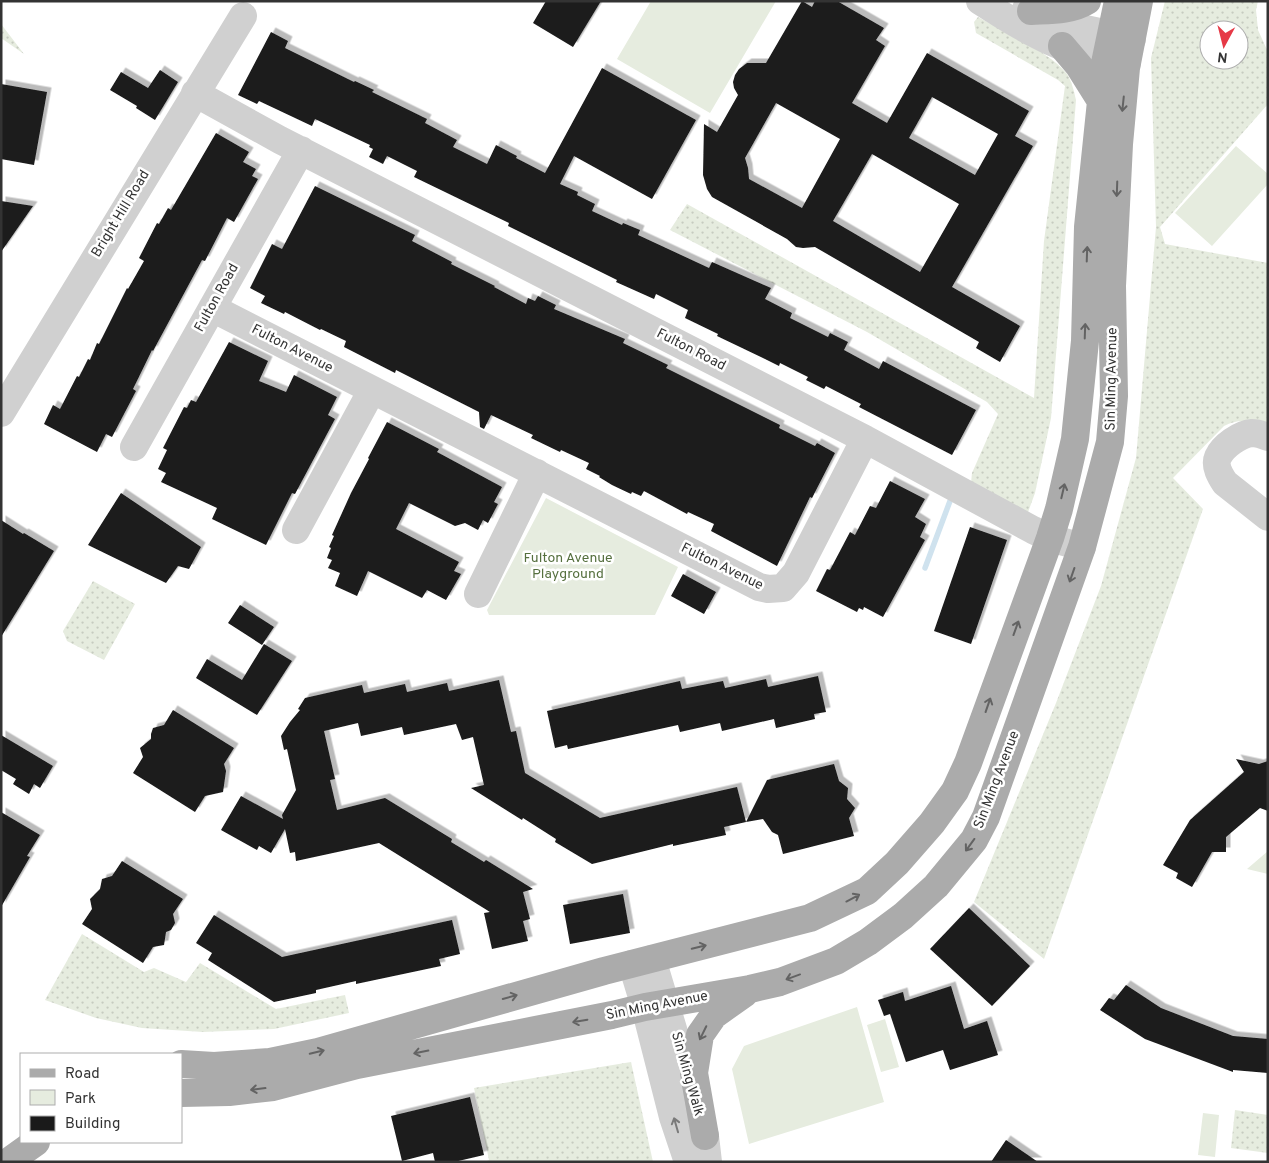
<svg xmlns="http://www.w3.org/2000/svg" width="1269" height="1163" font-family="Overpass,sans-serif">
<defs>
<pattern id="grass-dots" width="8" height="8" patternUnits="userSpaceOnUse" patternTransform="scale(1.25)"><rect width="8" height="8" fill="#e6ecdf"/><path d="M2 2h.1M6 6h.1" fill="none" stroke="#c6cbc0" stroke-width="1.8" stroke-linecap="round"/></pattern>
<filter id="shadow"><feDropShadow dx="4.5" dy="-4.5" stdDeviation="0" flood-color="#0004"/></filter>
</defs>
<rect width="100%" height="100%" fill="#fff"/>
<!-- grass -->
<path fill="url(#grass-dots)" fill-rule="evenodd" d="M1165,1H1258L1256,10L1258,30L1268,52V104L1160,227L1165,244L1268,263V425C1251,422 1240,417 1224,426L1173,478L1203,509L1044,959L974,902L1056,703L1101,586L1136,458L1156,227L1151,58ZM1209,30H1239V60H1209Z
M978,17C1003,31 1050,52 1067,74C1072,82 1074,91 1076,100L1051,418L1035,493L1027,515L971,483L972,473L998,414L987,402L867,332L670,230L687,204L1034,398L1044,241L1065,86L1058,80L976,33L974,22Z
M1,24L24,54L1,38Z
M93,581L135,604L104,660L67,641L63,631Z
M82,934L144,972L154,968L186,982L200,963L276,1009L345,995L349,1013L274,1029L203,1032L142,1028L96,1018L45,1000Z
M631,1062L653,1162H485L489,1160L474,1088Z
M1235,1110L1268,1115V1153L1231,1148Z"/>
<!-- park -->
<path fill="#e6ecdf" d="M651,1H776L710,113L617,59Z
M1236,146L1268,174V184L1212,246L1175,213Z
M546,498L678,567L655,615H489L487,610Z
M1268,851V874L1247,869Z
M857,1007L884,1102L749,1144L732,1069L744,1046Z
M885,1019L899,1067L881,1072L867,1025Z
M1203,1113L1219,1115L1215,1157L1198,1155Z"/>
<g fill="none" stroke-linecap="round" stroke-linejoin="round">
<!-- stream -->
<path stroke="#cfe2ee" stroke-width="5.5" d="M925,568L950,501"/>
</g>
<!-- building -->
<path fill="#1a1a1a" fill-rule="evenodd" filter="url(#shadow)" d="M546,1H601L573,47L533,23Z
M802,1L812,7L815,1H837L884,28L876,40L885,46L852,103L887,123L927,53L1029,111L1015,136L1033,146L952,287L1020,326L1000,362L976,348L979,342L815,247L803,248L796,247L787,239L712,197L707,189L703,175L704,124L717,132L738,95L734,88L733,82L735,75L739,69L747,63H766ZM932,97L998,134L975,175L909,138ZM776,103L840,139L802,208L749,179L748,168L745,158ZM872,154L959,204L920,272L833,221Z
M271,32L288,41L285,48L354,82L355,81L374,90L372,92L427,119L425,123L457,140L453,147L487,164L496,145L517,156L516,158L545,173L602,68L696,120L652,199L574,156L560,184L578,192L577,195L595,204L592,211L622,225L623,223L640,230L638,235L709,268L712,262L771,288L765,299L792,313L790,318L828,337L830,333L848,342L844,350L879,369L883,361L976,410L952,455L859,407L861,404L826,386L824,389L806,380L808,377L780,363L779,366L765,359L717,336L718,334L685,318L688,310L656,294L654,299L616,282L617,280L508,226L509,223L414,177L417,171L387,156L383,164L369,157L373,149L369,147L370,145L315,119L312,126L259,101L257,104L238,95Z
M160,70L178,82L155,120L136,108L137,106L110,90L121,72L148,88Z
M1,84L47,92L34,165L1,159Z
M216,133L249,152L243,162L256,169L252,176L258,179L234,222L227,218L205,261L202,260L153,351L152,350L133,389L136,391L112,437L106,434L97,452L44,424L53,405L60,409L77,376L79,377L88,359L90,360L97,343L99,344L127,288L128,289L144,261L139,258L157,223L159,224L168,208L171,210Z
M315,186L415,235L412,241L452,262L451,264L495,286L494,287L526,304L528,298L535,301L538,296L556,305L554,309L625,339L623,343L668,365L666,368L780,425L779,428L815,446L817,443L835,453L812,498L810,497L777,566L711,531L714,524L688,512L687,514L644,491L641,496L632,492L631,494L612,485L599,477L600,476L586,469L589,463L561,450L560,452L531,438L533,435L491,415L484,429L480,427L479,412L396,370L395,373L344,347L346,341L321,329L320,330L285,312L284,314L261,303L265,296L250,288L272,244L282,249Z
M1,201L33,206L1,252Z
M229,342L268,361L259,381L286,392L294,375L337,397L328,415L335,419L295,494L292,493L266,545L212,519L217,508L161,482L166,473L158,469L167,450L163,448L184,407L187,408L191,400L196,402Z
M387,422L439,449L437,452L502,487L494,502L498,504L488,523L483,520L478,530L465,523L455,526L409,503L396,529L459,562L454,571L461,574L446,600L427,590L422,598L368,571L357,596L335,586L340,573L328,568L332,560L327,558L331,548L329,547L334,536L332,535L351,493L369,459L368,458Z
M890,481L925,499L915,517L926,524L920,537L925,540L883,617L864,607L863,610L859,608L857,612L816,591L827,569L830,570L850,532L855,535L870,506L876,508Z
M121,493L201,547L189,569L178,566L166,583L88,545Z
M1,520L23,534L24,533L54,551L1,637Z
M970,527L1007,540L971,644L934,631Z
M683,574L716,592L704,614L671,596Z
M240,605L274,627L262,645L228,623Z
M264,644L292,661L257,715L196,678L207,659L242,680Z
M818,676L826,712L814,714L815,719L776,728L774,719L722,731L720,723L680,732L678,725L568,749L567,745L555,748L547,711L680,681L682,689L723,681L725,688L766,679L768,687Z
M499,680L511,732L516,731L525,773L600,818L737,787L746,822L724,827L726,835L673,846V844L592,864L555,842L556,839L523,818L522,820L471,788L484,785L473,737L462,740L456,724L404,735L402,727L361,736L358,723L324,731L335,779L330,780L337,810L385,798L452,839L451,842L484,862L486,860L533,889L523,892L530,919L523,921L528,941L492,949L484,913L490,912L379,843L296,861L295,852L290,853L285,829L271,853L259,846L257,850L221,830L241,796L283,819L282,815L296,790L287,749L284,750L281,736L290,722L300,710L298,709L305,698L362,685L364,693L405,684L407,692L447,683L449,691Z
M173,710L234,748L224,764L226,771L223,792L205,796L195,812L133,773L143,757L140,748L151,739V734L153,728L164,725Z
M1,735L53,766L40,788L34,784L29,794L13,784L16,779L1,770Z
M1236,759L1259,764L1268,761V811L1260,808L1226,837V852H1212L1192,887L1176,878L1178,873L1163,865L1190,820L1244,772Z
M834,764L839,781L848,788L847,799L855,808L849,818L854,836L783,854L778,835L772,832L763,819L746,822L767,780Z
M1,812L40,835L27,856L30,857L1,907Z
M122,861L183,899L173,914L175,923L171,930L166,932L164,945L153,947L143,963L82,924L92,909L90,899L100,889L102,879L112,876Z
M623,894L630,933L570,944L563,905Z
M969,908L1030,966L992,1006L930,949Z
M214,915L282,957L452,920L460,954L439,959L441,966L356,984V981L316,990V993L274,1002L208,960L212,953L196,943Z
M1126,985L1161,1008L1233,1036L1268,1039V1073L1233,1070V1072L1145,1039L1100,1010L1109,998L1114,1000Z
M951,986L964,1029L987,1021L998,1055L950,1070L943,1050L906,1062L890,1014L884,1016L878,1000L903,992L905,1001Z
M470,1097L484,1155L454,1162H435L433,1153L402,1161L391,1116Z
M1006,1140L1038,1162H991Z"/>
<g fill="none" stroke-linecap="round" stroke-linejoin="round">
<!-- minor -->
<path stroke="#d0d0d0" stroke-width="28" d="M980,1C1014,23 1050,45 1089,56C1101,59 1115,61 1127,63
M1026,9L1048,21L1132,39
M195,93L280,140L865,439L1033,530L1050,538L1082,547
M212,308L759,587L768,589L783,588L796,573L865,439
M1,413L243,16
M1268,437C1263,435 1258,433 1252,433C1240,434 1223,446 1218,457C1214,466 1221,477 1225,483L1268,517
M134,447L301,150
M296,530L372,390
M478,594L537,473
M652,959L705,1136L708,1162
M632,964L645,1007L673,1117L688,1162"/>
<!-- major -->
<path stroke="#ababab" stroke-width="28" d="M1031,11C1049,10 1071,11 1087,1
M1062,46L1079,66L1101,101
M181,1064L214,1066L270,1062L318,1052L604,971L810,918L867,891L897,863L932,823L955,791L968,763L1050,538L1059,509L1075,439L1085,341L1088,227L1105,63L1118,1
M181,1093L229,1092L273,1087L357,1065L612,1015L645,1007L750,989L780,982L836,961L868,942L903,916L936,886L974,840L986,817L1082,547L1110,442L1114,396L1112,286L1119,144L1126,68L1139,1
M705,1136L694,1073L700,1035L714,1015L745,993
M8,1162L36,1142"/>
</g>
<!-- one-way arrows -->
<defs><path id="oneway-shaft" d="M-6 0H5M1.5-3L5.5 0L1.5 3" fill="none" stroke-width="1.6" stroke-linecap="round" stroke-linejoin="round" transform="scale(1.25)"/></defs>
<g stroke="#636363">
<use href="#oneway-shaft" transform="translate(1123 104) rotate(96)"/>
<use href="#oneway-shaft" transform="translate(1117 189) rotate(92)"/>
<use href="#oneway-shaft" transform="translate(1087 254) rotate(-88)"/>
<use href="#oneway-shaft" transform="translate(1085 331) rotate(-88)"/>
<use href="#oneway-shaft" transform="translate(1063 491) rotate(-77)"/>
<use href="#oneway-shaft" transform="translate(1072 575) rotate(109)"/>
<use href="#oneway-shaft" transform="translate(1016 628) rotate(-70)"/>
<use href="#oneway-shaft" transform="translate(988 705) rotate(-71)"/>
<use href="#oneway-shaft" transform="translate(970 845) rotate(126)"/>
<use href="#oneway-shaft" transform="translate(853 898) rotate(-28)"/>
<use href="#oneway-shaft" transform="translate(699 947) rotate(-14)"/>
<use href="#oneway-shaft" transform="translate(793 977) rotate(160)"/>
<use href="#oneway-shaft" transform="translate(510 997) rotate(-16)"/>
<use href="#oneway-shaft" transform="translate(580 1021) rotate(170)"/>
<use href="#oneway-shaft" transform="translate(703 1033) rotate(116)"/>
<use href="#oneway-shaft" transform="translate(317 1052) rotate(-14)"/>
<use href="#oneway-shaft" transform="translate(421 1052) rotate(169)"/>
<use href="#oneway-shaft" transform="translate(258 1089) rotate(173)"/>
</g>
<use stroke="#7a7a7a" href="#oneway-shaft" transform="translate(676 1125) rotate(-106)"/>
<g text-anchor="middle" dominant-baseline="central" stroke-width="5" stroke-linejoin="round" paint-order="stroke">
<!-- street labels -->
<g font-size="14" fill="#333" stroke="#fff">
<text transform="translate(121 214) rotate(-59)">Bright Hill Road</text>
<text transform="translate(217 298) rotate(-61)">Fulton Road</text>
<text transform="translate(292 349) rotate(27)">Fulton Avenue</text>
<text transform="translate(691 350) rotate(27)">Fulton Road</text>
<text transform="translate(1112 379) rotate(-89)">Sin Ming Avenue</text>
<text transform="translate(722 567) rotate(26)">Fulton Avenue</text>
<text transform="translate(997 780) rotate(-69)">Sin Ming Avenue</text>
<text transform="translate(657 1006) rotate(-11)">Sin Ming Avenue</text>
<text transform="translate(687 1074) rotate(74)">Sin Ming Walk</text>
</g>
<!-- park labels -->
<g font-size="14" fill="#56703f" stroke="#fff">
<text x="568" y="558">Fulton Avenue<tspan x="568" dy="16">Playground</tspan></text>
</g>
</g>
<!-- border -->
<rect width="1269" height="1163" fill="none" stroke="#333333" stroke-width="5"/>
<!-- legend -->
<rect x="20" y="1053" width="162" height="90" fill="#ffffff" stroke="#adadad"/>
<rect x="30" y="1069" width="25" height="8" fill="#ababab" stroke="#adadad"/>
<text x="65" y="1078" font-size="15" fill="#333333">Road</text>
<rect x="30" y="1090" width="25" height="15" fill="#e6ecdf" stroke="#adadad"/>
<text x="65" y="1103" font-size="15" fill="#333333">Park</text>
<rect x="30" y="1116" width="25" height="15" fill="#1a1a1a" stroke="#adadad"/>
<text x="65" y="1128" font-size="15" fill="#333333">Building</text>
<!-- north arrow -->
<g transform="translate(1224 45) rotate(187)"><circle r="24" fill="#ffffff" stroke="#adadad"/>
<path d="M0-4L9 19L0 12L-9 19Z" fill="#e63946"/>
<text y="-8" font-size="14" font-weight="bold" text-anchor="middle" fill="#333333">N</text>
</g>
</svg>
